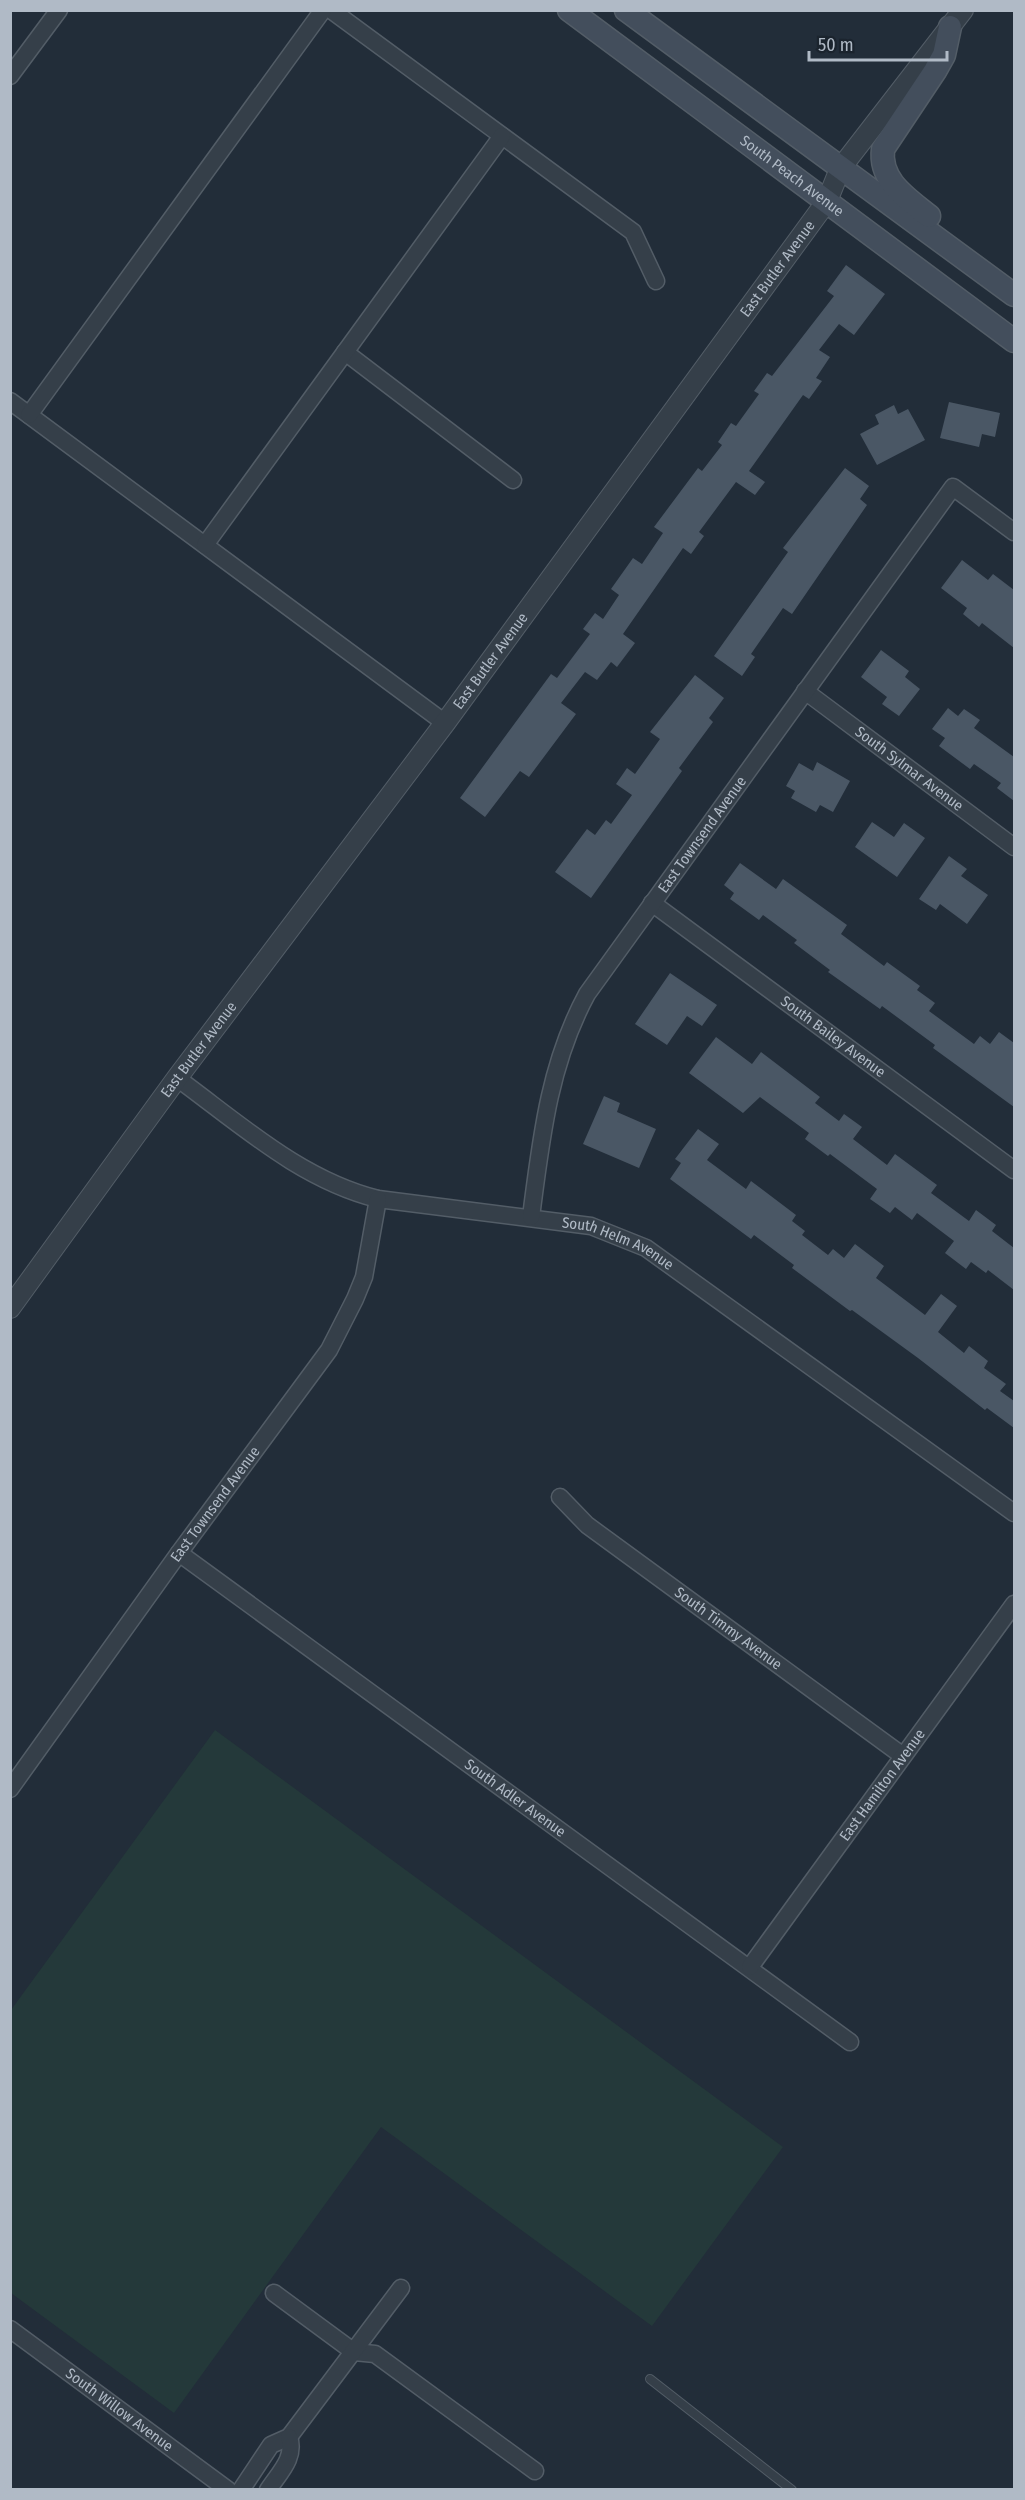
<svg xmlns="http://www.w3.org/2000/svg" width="1025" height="2500" font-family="'Fira Sans Condensed',sans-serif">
<rect width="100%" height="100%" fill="#222d39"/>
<!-- green -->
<path fill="#24393a" d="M215,1730L783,2147L652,2326L381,2127L174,2413L11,2293V2010Z"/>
<!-- building -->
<path fill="#4a5765" d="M846,265L885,294L854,335L839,324L819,350L830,357L816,378L822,381L809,399L803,395L749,471L765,482L755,495L736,482L699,532L704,536L691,554L683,548L623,634L635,643L617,667L611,662L597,680L585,672L561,703L576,714L529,777L520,771L485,817L460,798L551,674L557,678L590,634L583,629L595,613L603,619L619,595L611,589L633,558L642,564L663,533L654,527L698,468L702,471L722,445L718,442L731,423L736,426L759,394L754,391L767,373L772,376L834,296L827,291Z
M949,402L1000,413L995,437L982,434L979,447L940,438Z
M894,405L898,414L908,409L925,440L877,465L860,434L879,424L875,415Z
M845,468L869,486L860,499L867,505L792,614L783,608L751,654L755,657L742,676L714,656L788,552L783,548Z
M962,560L988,580L993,574L1014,590V648L982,623L979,627L963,614L967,608L941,588Z
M881,650L909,671L905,677L920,689L899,716L882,704L887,697L861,677Z
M695,675L724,698L709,718L713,722L679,768L682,771L591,898L555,872L587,829L595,835L606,820L611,824L632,795L616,784L627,768L635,774L660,739L650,732Z
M948,708L958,716L964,709L980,720L974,728L1014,757V801L997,788L1001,783L974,764L970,769L939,746L945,738L932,729Z
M817,762L850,781L833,812L820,805L816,812L791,798L795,791L786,786L799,763L813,771Z
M872,822L894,837L904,823L925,838L897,877L855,847Z
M949,856L967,869L961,876L988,895L967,924L940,904L936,910L919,899Z
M740,863L776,889L783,879L847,925L841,934L884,966L887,962L920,986L917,990L935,1003L929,1011L974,1044L980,1036L990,1044L999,1032L1014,1043V1107L933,1048L935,1045L882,1006L880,1009L828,972L830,970L794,943L797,940L763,915L759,920L730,899L734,893L724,885Z
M670,973L717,1005L702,1026L687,1016L667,1045L635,1024Z
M716,1037L752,1064L761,1052L820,1097L815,1103L839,1121L844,1114L862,1127L853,1139L887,1165L895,1154L937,1185L931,1193L969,1221L976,1210L996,1225L992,1231L1014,1248V1290L988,1270L986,1273L971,1262L966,1269L945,1253L954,1241L917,1213L912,1220L895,1207L890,1213L870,1199L877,1189L830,1154L828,1156L805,1139L809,1133L760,1097L743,1113L689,1073Z
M604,1096L620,1103L617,1112L656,1129L639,1168L583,1144Z
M698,1129L719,1144L707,1160L746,1189L751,1181L796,1215L792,1221L805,1231L802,1235L828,1255L833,1249L844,1258L855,1244L884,1266L876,1278L925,1315L941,1294L957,1306L938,1332L964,1353L969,1346L988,1361L984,1368L1006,1384L1000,1391L1014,1401V1428L987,1408L985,1410L918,1358L852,1310L850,1311L792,1268L794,1265L754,1235L751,1239L670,1179L681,1163L675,1159Z"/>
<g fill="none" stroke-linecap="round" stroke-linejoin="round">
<!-- service casing -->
<g stroke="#535d67" stroke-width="10">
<path id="service" d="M650,2379L792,2490"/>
</g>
<!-- minor casing -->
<g stroke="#535d67" stroke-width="19">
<g id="minor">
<path d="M331,10L633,232L656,281"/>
<path d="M10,76L59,10"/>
<path d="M345,352L513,480"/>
<path d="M10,401L445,723"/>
<path d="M29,415L323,10"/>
<path d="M205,545L502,136"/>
<path id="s1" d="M805,691L1014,847"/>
<path id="s2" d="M652,903L1014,1170"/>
<path id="s3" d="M177,1078C240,1124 301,1180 378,1199L591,1226L646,1248L1014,1513"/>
<path id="s4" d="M531,1217C541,1139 549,1064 587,994L953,487L1014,532"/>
<path id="s5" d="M560,1497L587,1525L903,1756"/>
<path id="s6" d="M179,1553L850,2042"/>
<path id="s7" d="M10,1789L179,1553L329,1350L355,1299L364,1277L378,1199"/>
<path id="s8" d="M750,1967L1014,1604"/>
<path d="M274,2293L354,2352L375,2354L535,2471"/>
<path id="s9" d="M10,2329L228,2490"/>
<path d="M241,2490L271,2445L289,2437L401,2288"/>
<path d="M268,2490C279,2473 296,2458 289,2437"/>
</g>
</g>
<!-- tertiary casing -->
<g stroke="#535d67" stroke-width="22">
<g id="tertiary">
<path id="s10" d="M10,1308L177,1078L445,723L827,201L840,169L963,10"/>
</g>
</g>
<!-- secondary casing -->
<g stroke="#535d67" stroke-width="25">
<g id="secondary">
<path id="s11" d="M569,10L1014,341"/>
<path d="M626,10L1014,295"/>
<path d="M929,216C907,198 879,181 883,149L935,71L944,55L950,27"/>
</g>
</g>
<!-- service -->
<use href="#service" stroke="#353f49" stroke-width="8"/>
<!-- minor -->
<use href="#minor" stroke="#353f49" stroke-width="16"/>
<!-- tertiary -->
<use href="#tertiary" stroke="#353f49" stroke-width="20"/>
<!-- secondary -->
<use href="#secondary" stroke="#434e5c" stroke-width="22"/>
</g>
<g text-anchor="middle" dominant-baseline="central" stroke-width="4.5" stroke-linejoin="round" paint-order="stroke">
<!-- street labels -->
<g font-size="15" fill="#b0bac6" stroke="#1b242e">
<text stroke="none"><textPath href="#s11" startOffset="278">South Peach Avenue</textPath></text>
<text stroke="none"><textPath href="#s10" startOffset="1292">East Butler Avenue</textPath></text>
<text stroke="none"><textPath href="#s10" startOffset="806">East Butler Avenue</textPath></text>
<text stroke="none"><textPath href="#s1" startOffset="130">South Sylmar Avenue</textPath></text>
<text stroke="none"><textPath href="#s4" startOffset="428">East Townsend Avenue</textPath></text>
<text stroke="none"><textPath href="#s2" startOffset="225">South Bailey Avenue</textPath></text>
<text stroke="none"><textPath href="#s10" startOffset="320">East Butler Avenue</textPath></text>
<text stroke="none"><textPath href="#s3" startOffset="482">South Helm Avenue</textPath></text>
<text stroke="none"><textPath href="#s7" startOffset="351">East Townsend Avenue</textPath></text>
<text stroke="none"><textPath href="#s5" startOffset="214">South Timmy Avenue</textPath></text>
<text stroke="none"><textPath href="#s8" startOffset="225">East Hamilton Avenue</textPath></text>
<text stroke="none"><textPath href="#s6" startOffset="416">South Adler Avenue</textPath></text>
<text stroke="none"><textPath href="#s9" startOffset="136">South Willow Avenue</textPath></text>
</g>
</g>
<!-- border -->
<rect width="1025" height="2500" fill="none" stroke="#b0bac6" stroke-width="24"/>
<!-- scale -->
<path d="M809 51v9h138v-9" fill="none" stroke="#b0bac6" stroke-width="3"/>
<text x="818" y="51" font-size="18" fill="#b0bac6" stroke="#1b242e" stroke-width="4.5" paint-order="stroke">50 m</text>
</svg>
